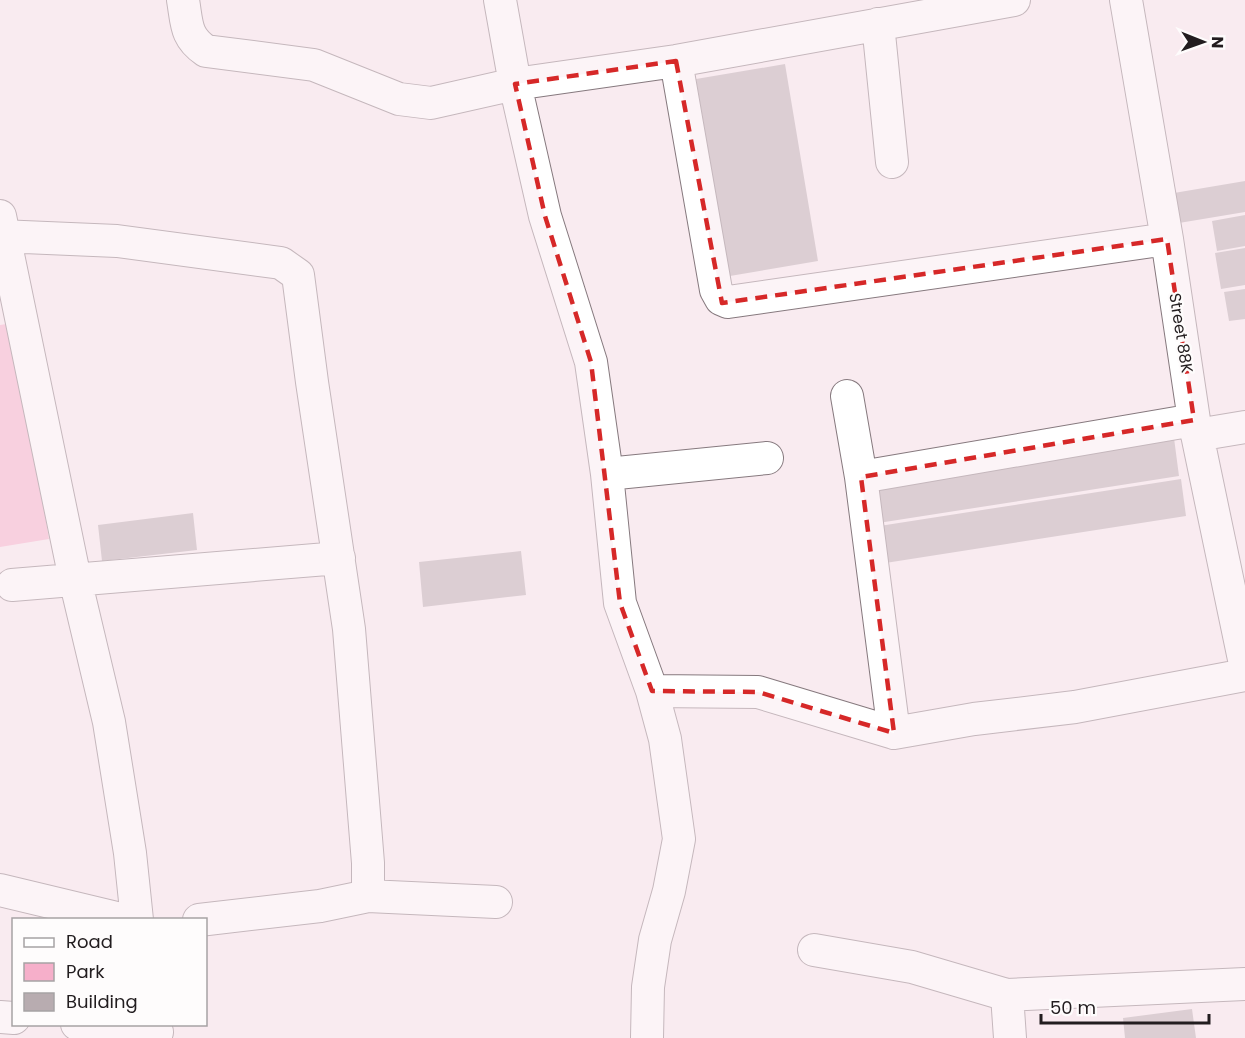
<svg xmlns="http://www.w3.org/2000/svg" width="1245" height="1038" font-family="Poppins,sans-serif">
<rect width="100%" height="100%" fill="#f9ebf0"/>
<!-- green -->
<path fill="#f6afca" d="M13,323L49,539L0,547V325Z"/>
<!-- building -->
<path fill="#b8acb0" d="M785,64L818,261L730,276L696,79Z
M1245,181V212L1173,224L1168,194Z
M1245,215V246L1217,251L1212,221Z
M1245,248V285L1221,289L1215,253Z
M1245,289V319L1229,321L1224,292Z
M1174,438L1179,476L872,524L866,486Z
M1181,479L1186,516L879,564L873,527Z
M193,513L197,550L102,561L98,525Z
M521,551L526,595L423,607L419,562Z
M1192,1009L1196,1038H1125L1123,1018Z"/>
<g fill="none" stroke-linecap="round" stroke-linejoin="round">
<!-- minor casing -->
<g stroke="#86797e" stroke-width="34">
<path id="minor" d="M183,0C187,23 185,37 206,51L314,65L399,99L431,103L515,84L676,61L1014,0
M500,0L515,84L545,216L591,362L607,474L620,603L652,691L665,739L679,839L669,891L655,940L648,987L647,1038
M1126,0L1167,239L1194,420L1245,664
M878,24L892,162
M676,61L716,290L721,299L728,302L1167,239
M0,216L75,579L109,722L130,853L137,920
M0,236L117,241L281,263L298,275L312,382L349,629L368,863V896L320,906L199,920
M847,396L861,477L894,733
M1197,435L1245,427
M607,474L767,458
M861,477L1194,420
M12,585L339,558
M652,691L758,692L894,733L974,719L1075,707L1245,675
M0,890L125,920
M368,896L496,902
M814,950L912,967L1007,995L1245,984
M1007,995L1010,1038
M0,1017L14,1018
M77,1024L157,1032"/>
</g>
<!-- minor -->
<use href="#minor" stroke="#fff" stroke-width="32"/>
</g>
<!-- marked area -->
<path d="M0 0H1245V1038H0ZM676,61L722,303L1167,239L1194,420L861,477L894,733L758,692L652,691L620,603L591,362L545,216L515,84Z" fill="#f9ebf0" fill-opacity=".55" fill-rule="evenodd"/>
<path fill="none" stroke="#d62828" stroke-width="4.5" stroke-dasharray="12 8" stroke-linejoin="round" d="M676,61L722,303L1167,239L1194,420L861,477L894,733L758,692L652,691L620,603L591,362L545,216L515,84Z"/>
<g text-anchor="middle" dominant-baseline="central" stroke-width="4.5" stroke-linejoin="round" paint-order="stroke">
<!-- street labels -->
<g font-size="16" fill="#221d1f" stroke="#fefcfc">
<text transform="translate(1181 333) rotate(81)">Street 88K</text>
</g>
</g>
<!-- legend -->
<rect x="12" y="918" width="195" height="108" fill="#fefcfc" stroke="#a6a3a4" stroke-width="1.5"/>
<rect x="24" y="938" width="30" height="9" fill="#ffffff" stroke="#a6a3a4" stroke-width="1.5"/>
<text x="66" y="948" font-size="18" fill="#221d1f">Road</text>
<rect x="24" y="963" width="30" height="18" fill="#f6afca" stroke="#a6a3a4" stroke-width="1.5"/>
<text x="66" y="978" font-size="18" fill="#221d1f">Park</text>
<rect x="24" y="993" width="30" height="18" fill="#b8acb0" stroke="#a6a3a4" stroke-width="1.5"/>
<text x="66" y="1008" font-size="18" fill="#221d1f">Building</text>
<!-- north arrow -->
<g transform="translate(1203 42) rotate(91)" stroke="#fefcfc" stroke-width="4.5" paint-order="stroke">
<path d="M0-4.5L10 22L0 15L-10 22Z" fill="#221d1f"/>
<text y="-9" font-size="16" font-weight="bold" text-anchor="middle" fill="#221d1f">N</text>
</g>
<!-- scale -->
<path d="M1041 1014v9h168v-9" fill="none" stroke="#221d1f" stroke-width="3"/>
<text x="1050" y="1014" font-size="18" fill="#221d1f" stroke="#fefcfc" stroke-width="4.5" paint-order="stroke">50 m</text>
</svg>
